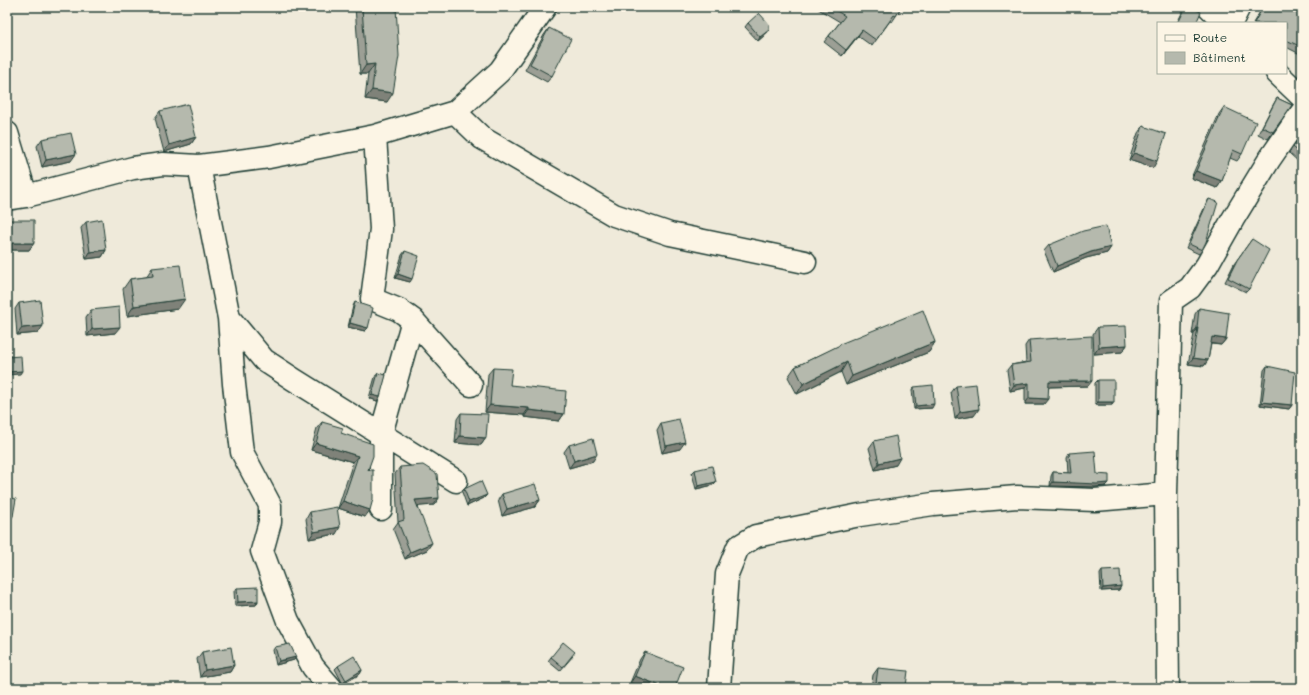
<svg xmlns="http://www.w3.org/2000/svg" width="1309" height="695" font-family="Mali,sans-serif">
<rect width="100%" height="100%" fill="#efeada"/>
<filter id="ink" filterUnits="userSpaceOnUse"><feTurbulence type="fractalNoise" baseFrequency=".025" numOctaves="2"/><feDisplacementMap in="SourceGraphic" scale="8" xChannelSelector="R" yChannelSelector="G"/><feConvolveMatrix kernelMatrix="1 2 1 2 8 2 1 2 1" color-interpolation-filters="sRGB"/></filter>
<g filter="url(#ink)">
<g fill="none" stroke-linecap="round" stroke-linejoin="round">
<!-- minor casing -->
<g stroke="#1f3d34" stroke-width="25">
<path id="minor" d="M1209,7L1225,23
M1231,23L1239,7
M1277,73L1302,97
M455,112L482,138L614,215L670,234L805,262
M7,133L26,196
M375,136L381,229L372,299L399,310L413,320L471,385
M199,166L229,318L234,384L242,452L270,505V522L262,551L288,621L313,667L331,688
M7,199L26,196L133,168L163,164L199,166L269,157L375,136L455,112L500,71L545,7
M229,318L264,360L293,379L456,481
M381,509V434L413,320
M719,688L727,574L738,547L756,536L860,515L933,504L1017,497L1095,500L1166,494
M1168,688L1166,494L1171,301L1190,288L1207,265L1233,219L1269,160L1302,112"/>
</g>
<!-- minor -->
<use href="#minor" stroke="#fcf5e5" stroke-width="22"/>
</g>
<!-- wall -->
<path fill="#9c9f95" stroke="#1f3d34" d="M355,7H396L387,102L365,99L368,74H360Z
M815,7H901L896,16L892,22L890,21L872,46L858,36L842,56L824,42L840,22Z
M1185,7H1191L1196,23H1177Z
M1263,7H1302V55L1286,47V23H1253Z
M748,23L769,30L766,34L758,41L745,27Z
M549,28L552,76L547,82L525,70L544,35Z
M1277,98L1292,105L1268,139L1258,134L1273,105Z
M1224,107L1242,154L1237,161L1230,158L1222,181L1217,188L1191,178L1219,114Z
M160,111L196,137L191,144L164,152L155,118Z
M1143,126L1153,168L1129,160L1138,133Z
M1302,137V165L1289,153L1293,147Z
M42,139L71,161L42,167L37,146Z
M1209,199L1202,250L1199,254L1186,248L1207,202Z
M9,220L34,243L29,250H7V223Z
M86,222L106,250L102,257L86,259L81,228Z
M1252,239L1249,289L1246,292L1225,282L1234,264Z
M1049,245L1111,247L1107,253L1086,258L1053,272L1044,251Z
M405,251L410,282L395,278L402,255Z
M152,268L178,309L127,316L123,289L130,279L146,277Z
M355,302L365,331L348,327L353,306Z
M19,303L38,333L17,335L15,309Z
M1199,308L1226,339L1221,345L1211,344L1208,360L1204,366L1188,364L1194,334H1192L1195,314Z
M91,310L115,333L87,336L86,317Z
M1098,327L1127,345L1122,352L1094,354L1093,334Z
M1029,340L1088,386L1049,387L1044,404H1025V388L1010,391L1007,370L1011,365L1026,362L1025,346Z
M935,342L929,352L846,385L841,372L797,394L788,377L795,367L839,346L840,344Z
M1267,366L1292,405L1289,409L1260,405L1264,370Z
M493,368L510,385L564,414L559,421L524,417V415L485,412L488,374Z
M378,373L377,401L369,398L375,377Z
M1098,380L1114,402L1112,405H1095V383Z
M956,386L974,416L955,419L951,393Z
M914,387L932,408L914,409L912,390Z
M461,413L486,438L481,445L455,443L457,419Z
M322,422L341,433L368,470L365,517L338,508L353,462L311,450L317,428Z
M661,423L680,449L662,453L657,430Z
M874,441L896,465L875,470L869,448Z
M569,445L593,461L569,468L564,452Z
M1069,453L1109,483L1106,486L1095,487L1050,486L1051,476L1053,472L1068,473L1067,457Z
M400,467L439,498L434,505L418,506L427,550L405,559L393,529L398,522L395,474Z
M695,470L716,482L713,485L696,489L692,473Z
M464,489L487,495L484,498L467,506L462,492Z
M502,494L540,500L535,507L502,516L498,500Z
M310,512L336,534L309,539L306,519Z
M1102,571L1121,586L1119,590L1101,591L1100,574Z
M237,588L258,601L256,605L235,606L234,591Z
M275,647L294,660L276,665L273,650Z
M202,652L234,665L230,672L200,677L197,659Z
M645,652L675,688H644L630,683L640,659Z
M573,656L560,671L548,661L551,657Z
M338,666L362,670L360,674L343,684L335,669Z
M878,668L906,686L905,688H871L873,675Z"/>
<!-- shaded-wall -->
<path fill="#7f8279" stroke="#1f3d34" d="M769,30L766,34L758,41L760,37Z
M862,30L858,36L842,56L846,50Z
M375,64L368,74H360L366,65Z
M372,90L393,93L387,102L365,99Z
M196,137L191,144L164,152L169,145Z
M1134,153L1157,161L1153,168L1129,160Z
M76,154L71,161L42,167L46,160Z
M1196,171L1222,181L1217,188L1191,178Z
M9,243H34L29,250H7V246Z
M1111,247L1107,253L1086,258L1053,272L1057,266L1091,252Z
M106,250L102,257L86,259L90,252Z
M398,274L412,279L410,282L395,278Z
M185,299L178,309L127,316L134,306Z
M350,323L368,328L365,331L348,327Z
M43,326L38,333L17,335L22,328Z
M120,327L115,333L87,336L92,329Z
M1197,328H1198L1194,334H1192Z
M1212,337L1226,339L1221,345L1208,343Z
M935,342L929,352L846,385L852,376Z
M1127,345L1122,352L1094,354L1099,347Z
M1193,358L1208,360L1204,366L1188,364Z
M847,362L841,372L797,394L803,384Z
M22,371L20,374L7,375V372Z
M1049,381H1092L1088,386L1045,387Z
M1029,383L1025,388L1010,391L1014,385Z
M372,395L380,397L377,401L369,398Z
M1029,398L1048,399L1044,404H1025Z
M1098,402H1114L1112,405H1095Z
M1262,402L1292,405L1289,409L1260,405Z
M934,404L932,408L914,409L916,406Z
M490,405L529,408L524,415L485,412Z
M979,409L974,416L955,419L960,412Z
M529,410L564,414L559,421L524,417Z
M460,436L486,438L481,445L455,443Z
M685,442L680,449L662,453L666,446Z
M316,443L358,456L353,462L311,450Z
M597,454L593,461L569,468L574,461Z
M900,458L896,465L875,470L879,463Z
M716,482L713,485L696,489L698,486Z
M1053,482L1109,483L1106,486L1095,487L1050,486Z
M487,495L484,498L467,506L469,502Z
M439,498L434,505L410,507L415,500Z
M540,500L535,507L502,516L507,509Z
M343,501L370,510L365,517L338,508Z
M7,515L13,516L8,523H7Z
M340,527L336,534L309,539L314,532Z
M432,543L427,550L405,559L410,552Z
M1121,586L1119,590L1101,591L1103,588Z
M258,601L256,605L235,606L238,602Z
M296,657L294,660L276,665L279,661Z
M234,665L230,672L200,677L205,670Z
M362,670L360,674L343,684L346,680Z
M635,676L666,688H644L630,683Z
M876,683L906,686L905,688H873Z"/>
<!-- building -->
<path fill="#b5b9ad" stroke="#1f3d34" d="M362,7H396L399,56L393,93L372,90L375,64L366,65Z
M830,7H901L896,16L894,15L876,40L862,30L846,50L829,36L845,16Z
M1186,7H1191L1201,12L1196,23H1178Z
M1263,7H1302V47L1286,40V23H1254Z
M759,13L769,24V30L760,37L748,23Z
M549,28L571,39L552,76L530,64Z
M1277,98L1292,105L1273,132L1262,127Z
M188,104L196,137L169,145L160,111Z
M1224,107L1256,122L1242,154L1233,150L1222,181L1196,171Z
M1143,126L1166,134L1157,161L1134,153Z
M71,133L76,154L46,160L42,139Z
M1302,137V155L1293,147Z
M1209,199L1218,202L1206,242L1202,250L1189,244Z
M102,219L106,250L90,252L86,222Z
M9,220H34V243H9Z
M1106,226L1111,247L1091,252L1057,266L1049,245L1083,231Z
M1252,239L1269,250L1249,289L1228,278L1237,260Z
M405,251L419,256L412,279L398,274Z
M180,265L185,299L134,306L130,279L153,276L152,268Z
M40,300L43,326L22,328L19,303Z
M355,302L373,308L368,328L350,323Z
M119,307L120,327L92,329L91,310Z
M1199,308L1229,313L1226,339L1212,337L1208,360L1193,358L1198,328H1197Z
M923,310L935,342L852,376L847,362L803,384L795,367L840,345V344Z
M1126,326L1127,345L1099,347L1098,327Z
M1092,336V381H1049L1048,399L1029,398V383L1014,385L1011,365L1031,362L1029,340Z
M21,356L22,371L7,372V357Z
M1267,366L1295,372L1292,405L1262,402Z
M493,368L512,369L510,385L566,391L564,414L529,410V408L490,405Z
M378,373L386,375L380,397L372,395Z
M1098,380H1114V402H1098Z
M976,384L979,409L960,412L956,386Z
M933,385L934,404L916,406L914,387Z
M461,413L488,414L486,438L460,436Z
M679,419L685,442L666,446L661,423Z
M322,422L343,428L341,433L373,444V456L368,470H373V499L370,510L343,501L358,456L316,443Z
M896,436L900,458L879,463L874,441Z
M593,438L597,454L574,461L569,445Z
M1095,451L1097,474L1109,475V483L1097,484L1053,482V472L1071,473L1069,453Z
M423,465L437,474L439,498L415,500L432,543L410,552L398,522L404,520L400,467Z
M712,466L716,482L698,486L695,470Z
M481,481L487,495L469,502L464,489Z
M535,484L540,500L507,509L502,494Z
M7,497L16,499L13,516L7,515Z
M337,507L340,527L314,532L310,512Z
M1120,570L1121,586L1103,588L1102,571Z
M258,587V601L238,602L237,588Z
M563,642L575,652L563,667L551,657Z
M290,644L296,657L279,661L275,647Z
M231,647L234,665L205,670L202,652Z
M645,652L683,667L675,688H666L635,676Z
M354,656L362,670L346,680L338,666Z
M878,668L908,671L906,686L876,683Z"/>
</g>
<!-- margin -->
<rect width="1309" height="695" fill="none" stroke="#fcf5e5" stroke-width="24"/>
<rect x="12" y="12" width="1285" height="671" fill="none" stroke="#1f3d34" stroke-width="1.5" filter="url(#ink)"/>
<!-- legend -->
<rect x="1157" y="22" width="130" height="52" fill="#fcf5e5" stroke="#a4ab9e"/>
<rect x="1165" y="35" width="20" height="6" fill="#fcf5e5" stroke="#a4ab9e"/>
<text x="1193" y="42" font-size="12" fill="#1f3d34">Route</text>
<rect x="1165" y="52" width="20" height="12" fill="#b5b9ad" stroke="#a4ab9e"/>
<text x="1193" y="62" font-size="12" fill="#1f3d34">Bâtiment</text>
</svg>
